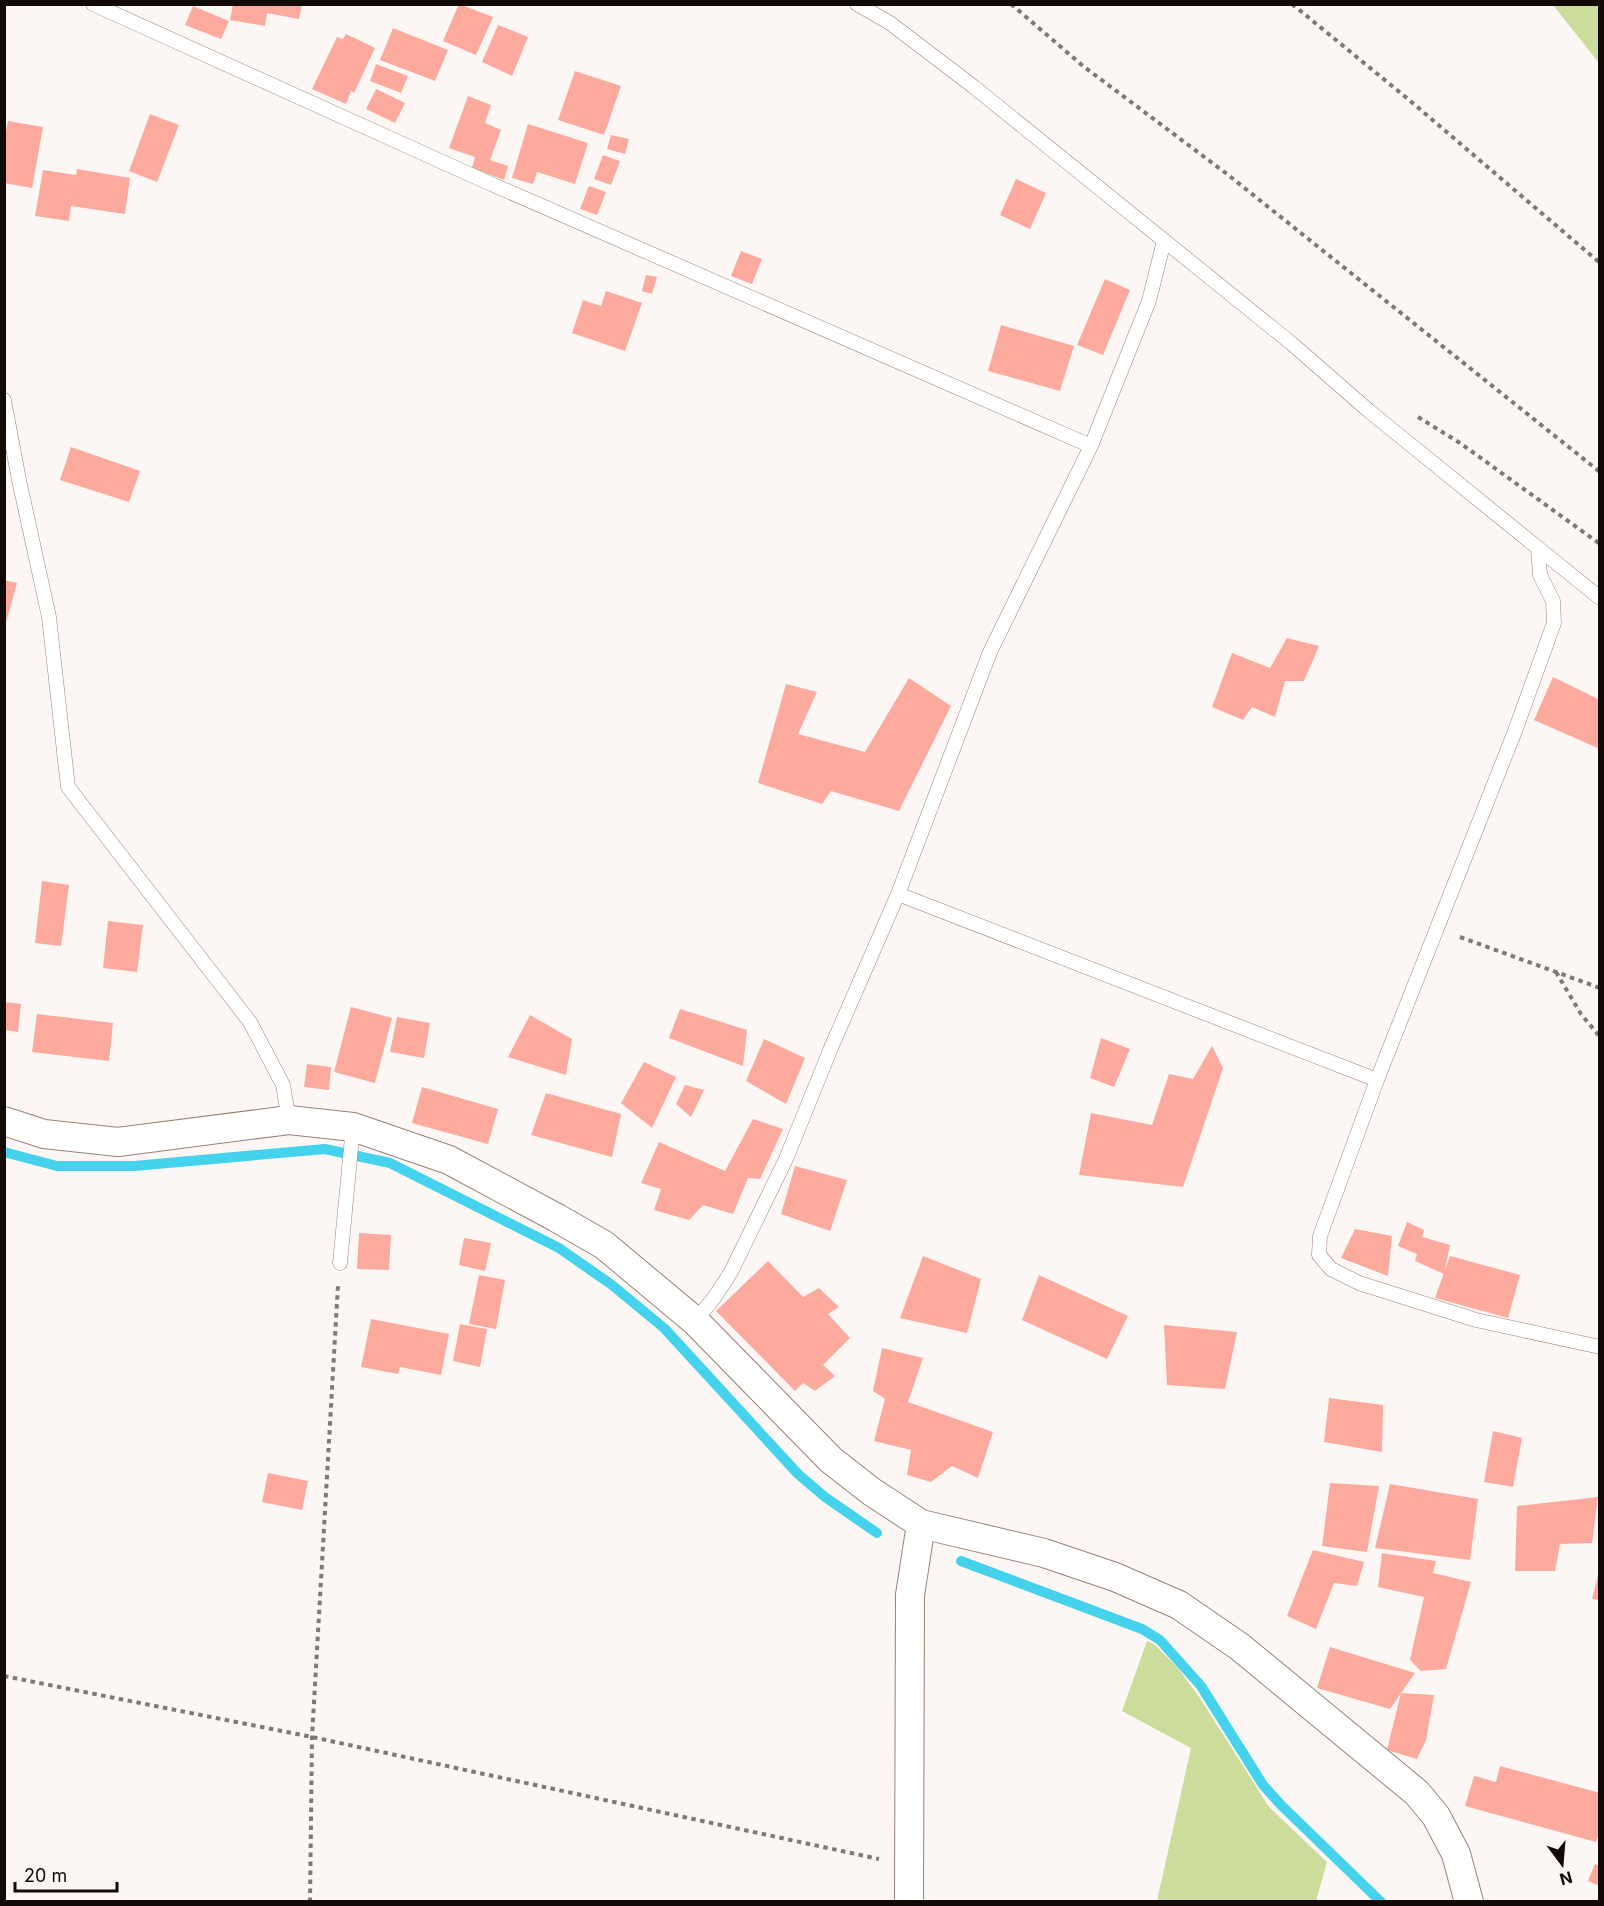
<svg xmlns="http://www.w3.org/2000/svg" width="1604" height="1906" font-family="Inter,sans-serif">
<rect width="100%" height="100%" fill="#fcf7f5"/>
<!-- green -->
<path fill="#ccdc9a" d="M1553,5H1599V63Z
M1147,1641L1154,1644L1177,1667L1200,1698L1269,1807L1327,1862L1316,1901H1157L1191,1748L1122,1711Z"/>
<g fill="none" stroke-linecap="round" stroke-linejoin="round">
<!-- stream -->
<path stroke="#44d2ec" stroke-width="10" d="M4,1152L57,1166H134L325,1149L390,1163L559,1248L612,1285L664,1328L798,1474L825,1497L877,1533
M961,1561L1142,1629L1160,1640L1201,1686L1263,1785L1281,1805L1381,1902"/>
</g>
<!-- building -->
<path fill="#fbaa9d" d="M233,4H302L299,19L267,13L265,26L230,20Z
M459,4L493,17L476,55L443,41Z
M193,6L229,21L221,39L185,25Z
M498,25L528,37L512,76L482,62Z
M393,28L448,50L435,81L380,60Z
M346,34L375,48L354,93L351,91L346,104L312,89L337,37L343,39Z
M376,64L408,76L401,93L370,81Z
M575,71L621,86L604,135L558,120Z
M376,89L405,103L395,123L366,109Z
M468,96L491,105L485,123L501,130L490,160L508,166L504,180L472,168L475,157L449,148Z
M150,114L179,125L157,182L129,171Z
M8,121L43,127L32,188L4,183V141Z
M528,124L588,143L575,184L537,172L533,184L512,178Z
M611,135L629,139L625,154L607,149Z
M603,155L620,161L611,185L594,179Z
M77,169L130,178L125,214L71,206L69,221L35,216L43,170L76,175Z
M1016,179L1046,193L1030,229L1000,215Z
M589,186L606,192L597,215L580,209Z
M741,251L762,259L752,284L731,276Z
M646,275L657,277L652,294L642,291Z
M1105,279L1130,290L1103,355L1077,345Z
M606,291L642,303L625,351L572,333L583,300L601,306Z
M1001,325L1074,346L1060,391L988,371Z
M71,447L140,471L129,502L60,480Z
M4,580L17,583L5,626L4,625Z
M1287,638L1319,646L1304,681H1285L1275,717L1252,707L1243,720L1212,707L1232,653L1270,668Z
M1553,677L1600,700V749L1534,720Z
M909,678L951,706L899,811L831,791L822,804L758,783L786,684L817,692L798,734L865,752Z
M42,881L69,885L61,946L35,943Z
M108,921L143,925L137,972L103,968Z
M4,1002L21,1004L18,1032L4,1030Z
M351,1007L392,1018L375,1083L334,1072Z
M680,1009L747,1030L743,1066L669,1038Z
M37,1014L113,1023L109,1061L32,1052Z
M530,1015L572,1039L566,1075L508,1057Z
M397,1017L430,1023L424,1058L390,1052Z
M1101,1038L1130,1049L1114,1087L1090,1078Z
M764,1039L805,1058L786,1104L746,1081Z
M1212,1046L1223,1068L1183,1187L1079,1175L1091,1113L1152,1125L1169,1074L1193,1079Z
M644,1062L676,1077L652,1128L621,1103Z
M307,1064L331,1067L329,1090L304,1087Z
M685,1085L704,1090L691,1117L676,1104Z
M422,1087L498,1109L488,1144L412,1123Z
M546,1093L621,1114L612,1157L531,1135Z
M753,1119L783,1129L760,1179L748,1178L733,1214L703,1205L689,1220L654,1210L661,1189L641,1183L659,1142L725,1171Z
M795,1166L847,1180L830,1231L781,1214Z
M1407,1222L1424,1230L1422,1237L1450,1245L1444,1274L1415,1261L1417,1254L1398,1246Z
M1355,1229L1392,1236L1388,1276L1341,1258Z
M359,1233L391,1235L389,1270L357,1269Z
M464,1238L491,1243L485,1271L459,1265Z
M923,1256L981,1279L967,1333L900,1318Z
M1450,1256L1520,1275L1508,1318L1435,1298Z
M768,1261L803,1297L819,1288L839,1307L828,1314L850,1338L823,1365L835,1376L815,1391L803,1383L795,1391L716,1311Z
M479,1275L505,1280L496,1329L469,1324Z
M1039,1275L1128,1316L1107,1359L1022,1320Z
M371,1319L449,1334L441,1375L400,1367L398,1374L361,1367Z
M460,1324L487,1329L480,1367L453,1361Z
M1164,1325L1237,1332L1225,1389L1167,1385Z
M882,1348L923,1358L908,1402L993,1432L978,1478L952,1466L931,1482L907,1475L911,1450L874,1441L885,1399L873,1391Z
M1329,1398L1383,1405L1382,1452L1324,1442Z
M1493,1431L1522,1438L1513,1487L1484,1482Z
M268,1473L308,1481L302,1510L262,1502Z
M1330,1483L1379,1486L1367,1552L1322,1546Z
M1390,1484L1478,1499L1470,1560L1375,1548Z
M1598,1497L1592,1543L1560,1544L1555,1571H1515L1517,1506Z
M1313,1550L1364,1562L1357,1586L1334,1583L1316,1629L1287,1616Z
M1382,1553L1436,1561L1433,1573L1471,1582L1446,1669L1421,1671L1410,1660L1424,1597L1378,1587Z
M1599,1571H1600V1600L1592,1599Z
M1330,1647L1415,1673L1390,1709L1317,1688Z
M1401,1693L1434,1695L1426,1740L1417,1759L1387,1750Z
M1500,1766L1600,1793V1830L1596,1842L1465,1806L1474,1776L1496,1782Z
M1595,1864L1600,1866V1886L1588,1881Z"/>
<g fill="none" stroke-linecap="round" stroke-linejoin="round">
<!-- service casing -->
<g stroke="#988279" stroke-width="15">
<path id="service" d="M93,4L480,179L1091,446
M857,4L890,23L974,87L1291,343L1369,411L1538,548L1540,575L1553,601L1554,623L1515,731L1377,1080L1320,1236L1319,1255L1331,1269L1359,1283L1476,1320L1600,1347
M4,400L19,480L49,617L68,787L250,1022L283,1085L289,1120
M1538,548L1600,598
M898,894L1377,1080
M340,1263L353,1127
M695,1321L714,1298L731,1272L786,1159L831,1048L898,894L990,652L1091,446L1149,301L1164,241"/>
</g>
<!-- minor casing -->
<g stroke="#988279" stroke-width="30">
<path id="minor" d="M4,1121L44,1134L118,1142L289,1120L353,1127L449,1160L557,1218L604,1245L695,1321L831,1460L872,1492L921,1524L1044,1553L1115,1577L1179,1605L1240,1647L1417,1793L1436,1816L1456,1854L1469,1902
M909,1902L910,1595L921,1524"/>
</g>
<!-- path -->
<path stroke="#7f7976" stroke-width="4" stroke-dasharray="4.5 4.5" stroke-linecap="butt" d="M1011,4L1083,66L1227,174L1600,472
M1292,4L1408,99L1600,263
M1418,417L1460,443L1600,544
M1460,937L1600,988
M1556,972L1581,1014L1600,1037
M4,1676L312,1737L879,1859
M310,1902L312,1737L338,1285"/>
<!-- service -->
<use href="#service" stroke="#fff" stroke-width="14"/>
<!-- minor -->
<use href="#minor" stroke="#fff" stroke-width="28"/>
</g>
<!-- border -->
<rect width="1604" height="1906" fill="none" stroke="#120a07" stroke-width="12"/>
<!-- north arrow -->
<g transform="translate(1562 1864) rotate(164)" stroke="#fcf7f5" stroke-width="4.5" paint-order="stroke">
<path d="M0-4.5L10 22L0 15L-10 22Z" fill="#120a07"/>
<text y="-9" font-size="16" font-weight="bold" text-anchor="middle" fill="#120a07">N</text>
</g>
<!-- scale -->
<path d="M15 1882v9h102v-9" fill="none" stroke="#120a07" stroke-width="3"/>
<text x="24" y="1882" font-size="18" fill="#120a07" stroke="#fcf7f5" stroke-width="4.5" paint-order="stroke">20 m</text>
</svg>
